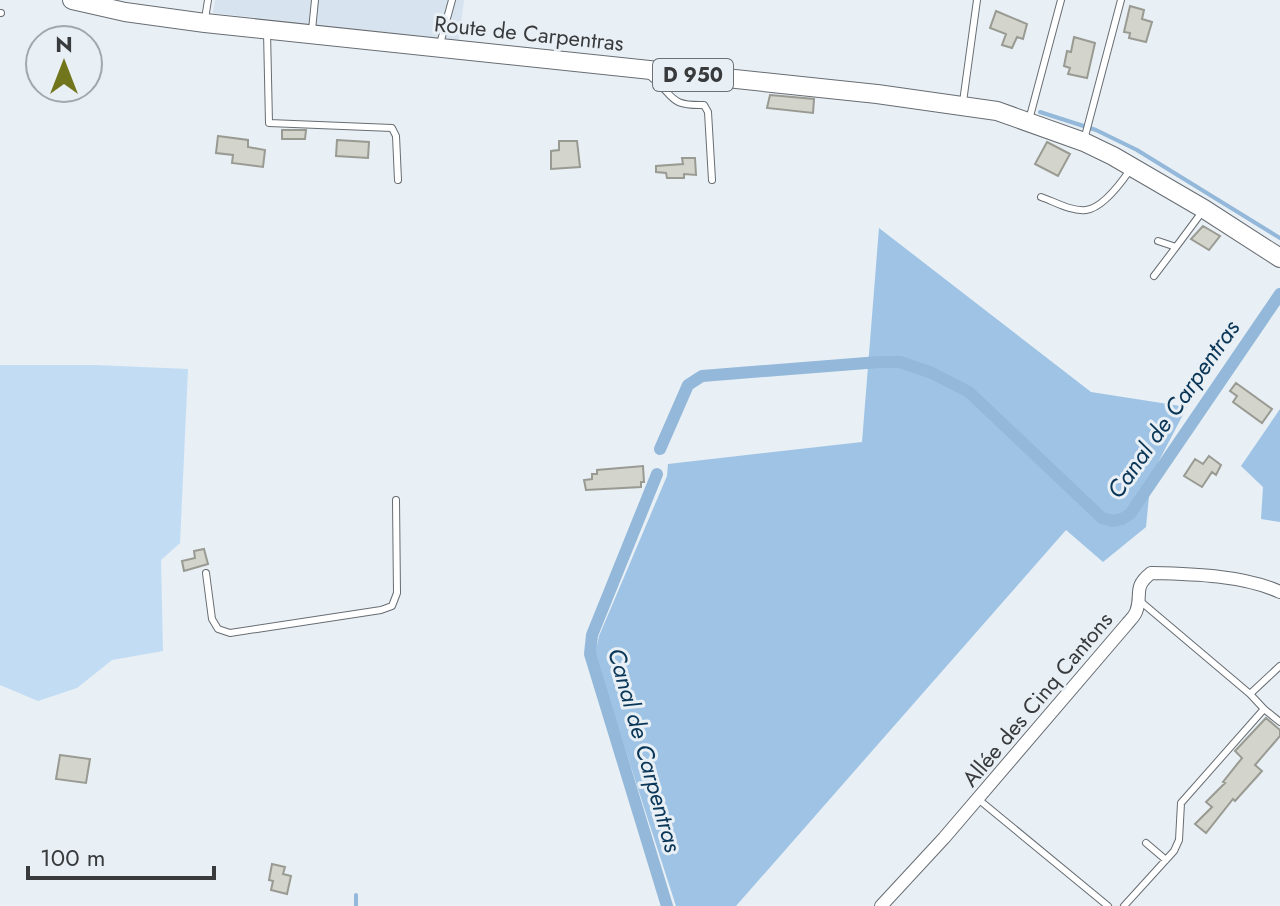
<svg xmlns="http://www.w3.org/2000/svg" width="1280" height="906" font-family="Jost,sans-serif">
<rect width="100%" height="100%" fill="#e8eff5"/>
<!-- built -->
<path fill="#d7e3ee" d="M215,0H464L459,40L213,13Z"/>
<!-- green -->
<path fill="#c2dcf4" d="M0,365H95L188,369L180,543L161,560L163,651L112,660L77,688L38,701L0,685Z"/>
<!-- forest -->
<path fill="#9ec3e5" d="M879,228L1091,392L1187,407L1151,476L1146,527L1103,562L1066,530L736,906H676L595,656L599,636L667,476L668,464L862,442Z
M1280,409V522L1261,519L1263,487L1241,466Z"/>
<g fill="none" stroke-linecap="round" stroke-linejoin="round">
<!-- stream -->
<path stroke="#93b8d9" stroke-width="4" d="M1040,112L1096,130L1137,150L1280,238
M356,895V906"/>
<!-- canal -->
<path stroke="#93b8d9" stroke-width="12" d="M660,449L688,385L702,376L879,362H900L932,373L969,392L1102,518L1112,521L1122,519L1130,514L1280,294
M657,474L592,635L590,654L667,906"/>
</g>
<!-- building -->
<path fill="#d3d4cc" stroke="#999a92" stroke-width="2" d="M1130,6L1144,10L1142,19L1152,22L1146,42L1129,38L1130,33L1124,32Z
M996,11L1027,24L1023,39L1017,37L1012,48L1002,45L1006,34L990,28Z
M1074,37L1095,43L1087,78L1068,74L1070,68L1064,66L1067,51L1071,52Z
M770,95L814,99L813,113L767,108Z
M282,130H306L305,139H282Z
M218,136L248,140V147L265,150L263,167L232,163L233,155L216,153Z
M337,140L369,142L368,158L336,156Z
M559,141H577L580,167L551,169V151L559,150Z
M1047,142L1070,154L1058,176L1035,164Z
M682,158H695L696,175L684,174V178H667L666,173L656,172V166L683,164Z
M1203,226L1220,236L1209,250L1191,239Z
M1236,383L1272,409L1262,423L1233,402L1237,396L1230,391Z
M1209,456L1221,465L1216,475L1212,472L1202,487L1184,476L1195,459L1203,464Z
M643,466L644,482H641V487L586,490L584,480L592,479V474H597V470Z
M204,549L208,564L184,571L182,561L195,558L194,551Z
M1266,718L1280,730V736L1255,765L1262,771L1235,801L1233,799L1206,833L1195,824L1212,807L1206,802L1225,783L1223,782L1242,758L1235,751Z
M60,755L90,759L86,783L56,779Z
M272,864L285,867L283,874L291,876L287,894L271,890L273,881L269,880Z"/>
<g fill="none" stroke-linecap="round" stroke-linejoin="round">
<!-- lane casing -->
<g stroke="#676d72" stroke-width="8">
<path id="lane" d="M0,13H1
M205,19L208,0
M312,30L315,0
M267,32L269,123L392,128L396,136L398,180
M440,44L452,0
M650,76C676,96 667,106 704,105L708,112L712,180
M963,102L977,0
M1029,120L1061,0
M1084,140L1121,0
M1041,197C1053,201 1072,212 1086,210C1103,208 1121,183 1130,170
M1158,241L1176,247L1202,212
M1154,276L1176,247
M206,573L212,619L218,629L230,633L381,610L392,606L397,593L396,500
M1140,601L1250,694L1280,666
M1264,709L1280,722
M978,799L1108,906
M1146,843L1166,860
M1124,906L1174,851L1179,840L1181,803L1264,709L1250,694"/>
</g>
<!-- street casing -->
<g stroke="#676d72" stroke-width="14">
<path id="street" d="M881,906L944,838L1127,624C1130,620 1134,617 1136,612C1143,594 1132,588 1151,573C1192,574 1243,575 1280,592"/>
</g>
<!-- primary casing -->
<g stroke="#676d72" stroke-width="20">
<path id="primary" d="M72,0L125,12L205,23L877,94L997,111L1084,142L1113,156L1204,209L1280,258"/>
</g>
<!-- lane -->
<use href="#lane" stroke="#fff" stroke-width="6"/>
<!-- street -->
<use href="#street" stroke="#fff" stroke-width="12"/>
<!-- primary -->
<use href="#primary" stroke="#fff" stroke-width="18"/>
</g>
<g text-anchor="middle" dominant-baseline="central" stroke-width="6" stroke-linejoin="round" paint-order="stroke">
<!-- shield labels -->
<rect fill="#e8eff5" stroke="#6d7074" stroke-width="2" x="653" y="59" width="80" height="32" rx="6"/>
<g font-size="20" font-weight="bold" fill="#383a3c">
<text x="693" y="75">D 950</text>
</g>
<!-- street labels -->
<g font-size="22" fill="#383a3c" stroke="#e8eff5">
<text transform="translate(529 33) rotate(6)">Route de Carpentras</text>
<text transform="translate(1037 699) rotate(-50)">Allée des Cinq Cantons</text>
</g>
<!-- water labels -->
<g font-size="24" font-style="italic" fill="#0a3657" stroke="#e8eff5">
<text transform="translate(1173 409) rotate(-55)">Canal de Carpentras</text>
<text transform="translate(645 750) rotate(74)">Canal de Carpentras</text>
</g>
</g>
<!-- north arrow -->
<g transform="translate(64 64)"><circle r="38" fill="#e8eff5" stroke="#a2a7ab" stroke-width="2"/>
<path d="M0-6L14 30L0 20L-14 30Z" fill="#71761d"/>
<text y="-12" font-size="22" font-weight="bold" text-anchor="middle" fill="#383a3c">N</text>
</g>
<!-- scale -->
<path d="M28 866v12h186v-12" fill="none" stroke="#383a3c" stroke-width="4"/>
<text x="40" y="866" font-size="24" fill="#383a3c" stroke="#e8eff5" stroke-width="6" paint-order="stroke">100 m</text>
</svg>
